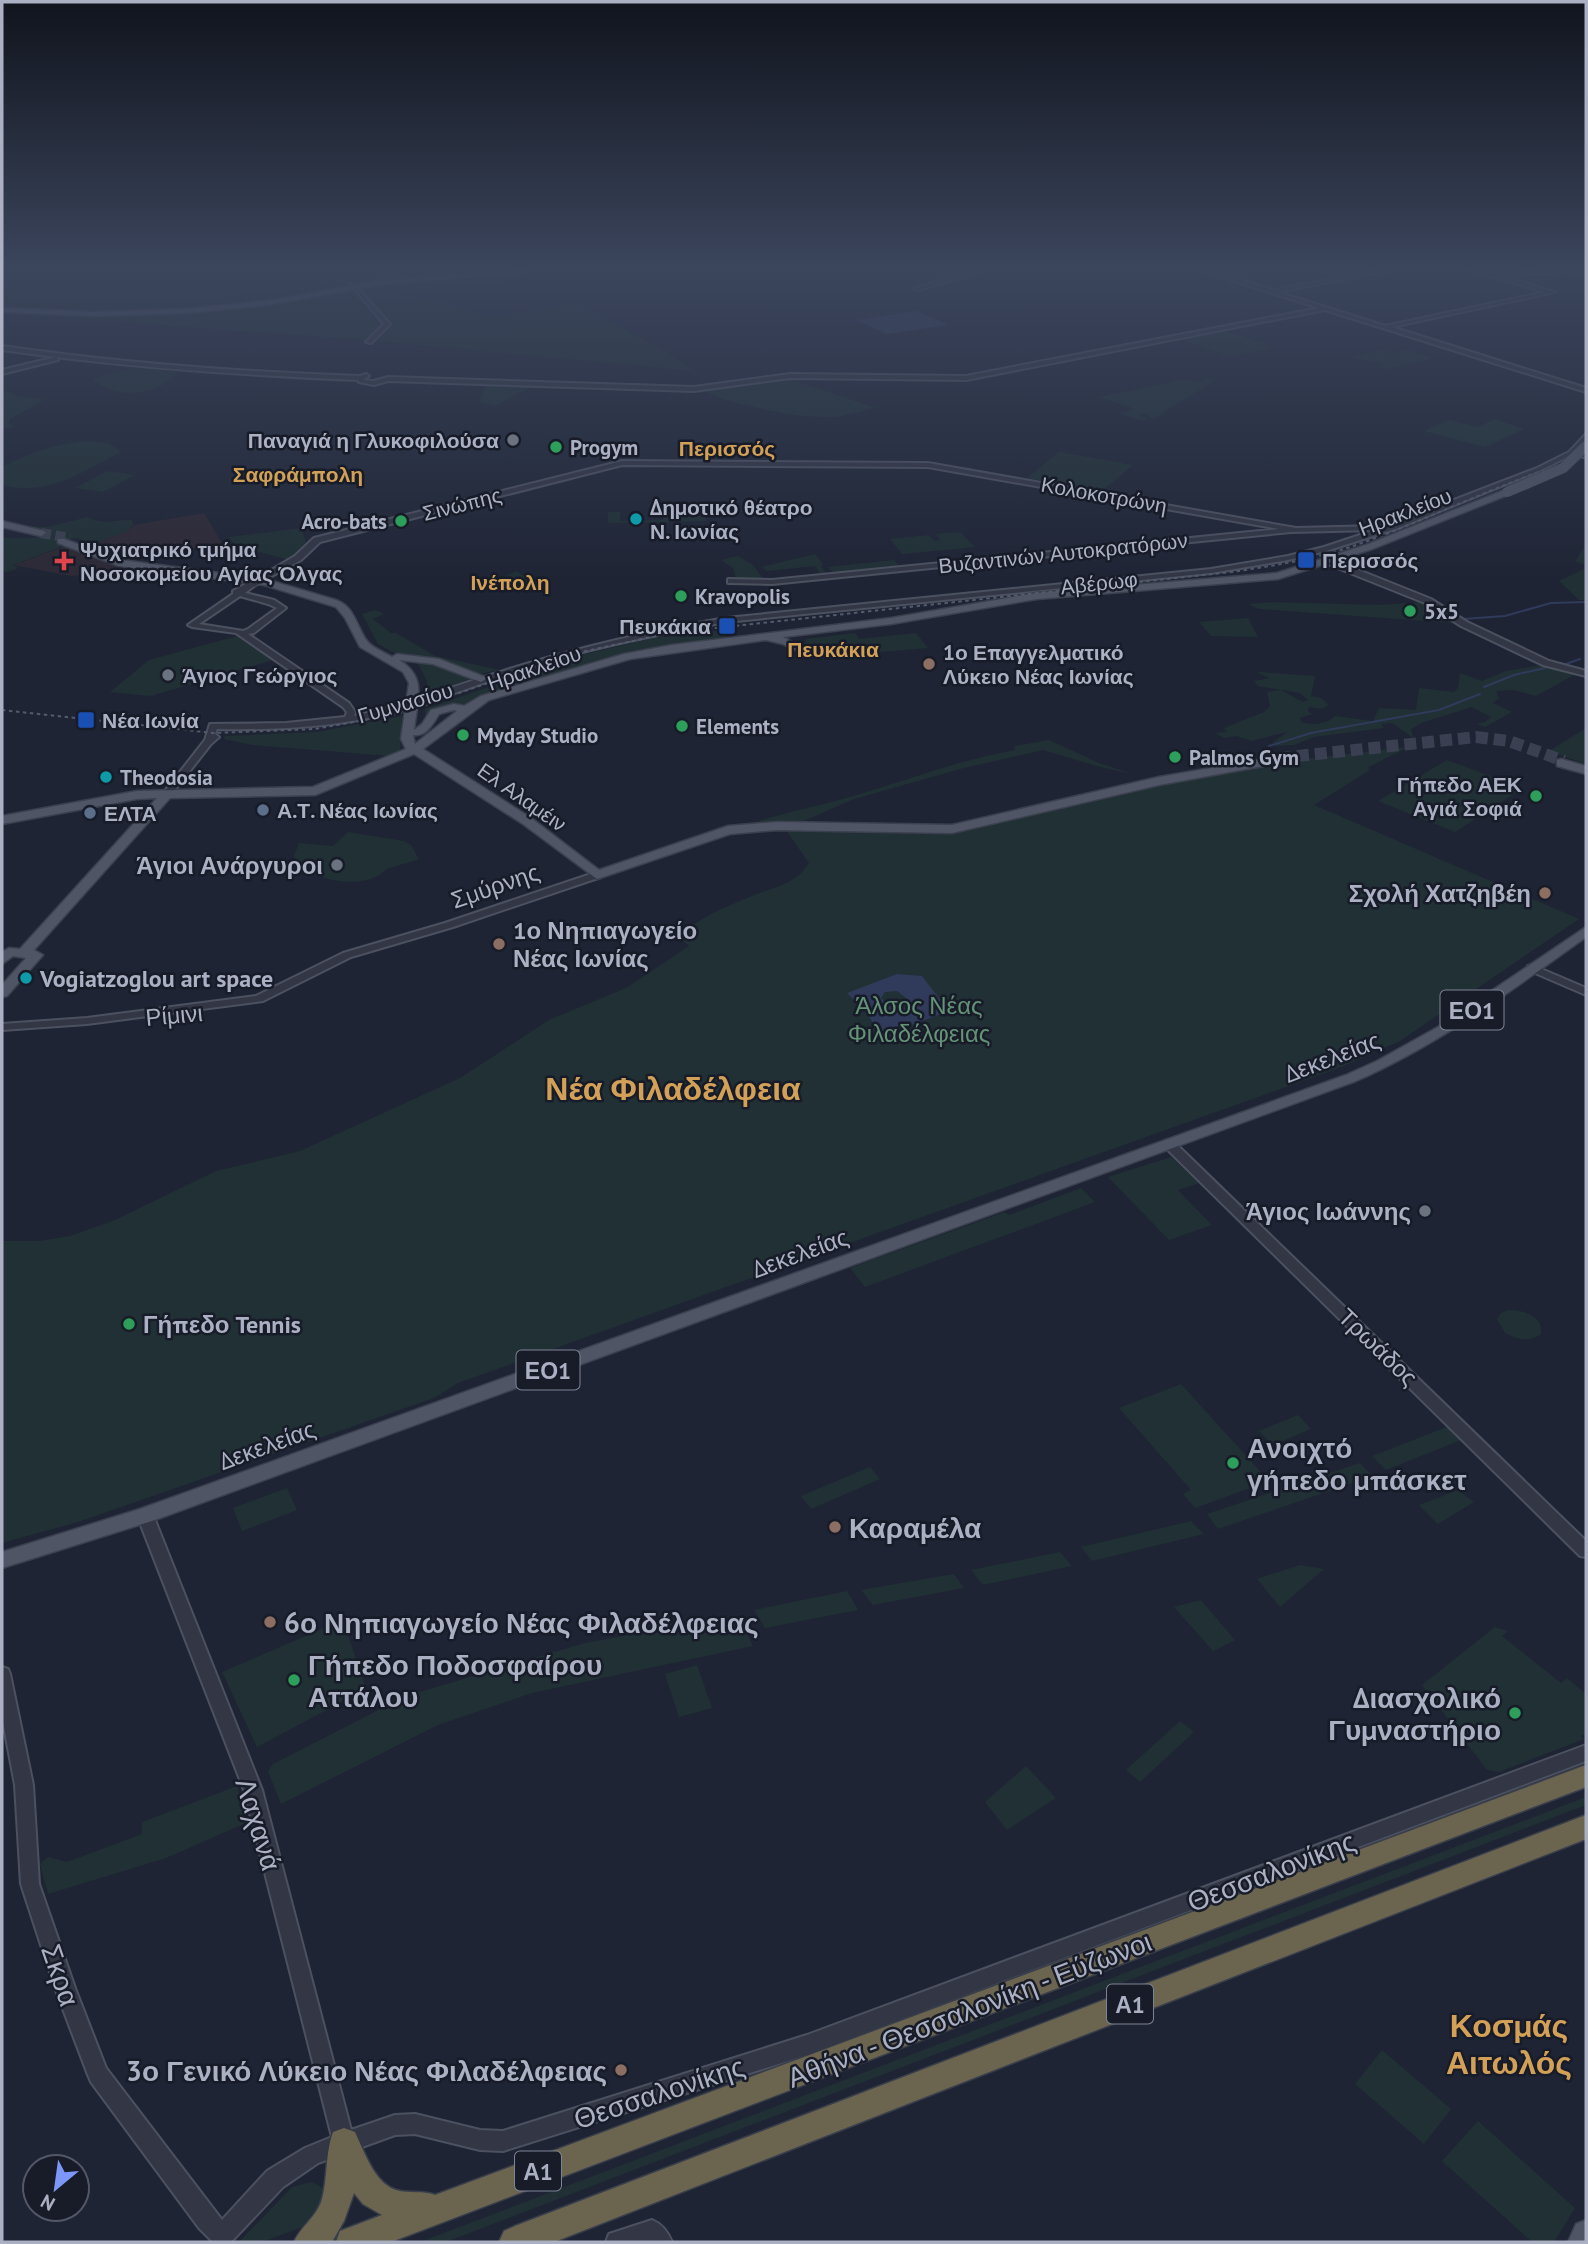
<svg xmlns="http://www.w3.org/2000/svg" width="1588" height="2244" font-family="'PT Sans',sans-serif">
<rect width="100%" height="100%" fill="#1e2434"/>
<!-- medical -->
<path fill="#2d2936" d="M204,513L222,543L217,546L176,550L146,546L107,550L93,544L126,532L134,525Z
M66,546L130,569V571L71,576L13,565Z"/>
<!-- green -->
<path fill="#203035" d="M23,269H499L367,281L352,280L351,283L334,286L230,297L232,301L193,306L196,302L194,300L80,305L189,306L185,307L95,309L57,306L54,303L49,304L52,307L2,305V274Z
M514,275L520,278L403,294L492,317L577,304L668,353L695,371L375,341L392,324L367,297L365,289L377,285L386,290L408,287L397,283Z
M345,291L354,292L381,325L365,340L2,313L81,315L192,312Z
M1225,330L1275,347L1228,357L1180,339Z
M1383,350L1392,353L1408,350L1434,358L1387,369L1379,366L1384,364C1373,360 1362,361 1350,357Z
M134,368L175,371L177,373C157,396 118,400 93,380L98,376Z
M783,377L876,408C863,410 847,416 834,417C803,419 727,405 701,389Z
M1198,377L1217,379L1152,420V418L1145,413L1138,415L1148,419C1137,422 1131,417 1121,413L1135,409L1099,397L1186,379L1196,382L1204,380Z
M487,383L531,385L532,386L495,406L479,402Z
M2,390L14,395L44,400L10,419L9,423L14,427L2,428Z
M1495,419L1524,429L1485,447L1424,431L1449,420L1478,427Z
M89,441L108,443L121,452C82,472 47,497 2,485V472L4,470L2,467C32,452 57,443 89,441Z
M1059,452L1133,465L1102,491L1027,478Z
M108,471L135,475L103,492L75,488Z
M682,511V516H706V521L608,523V512H620V521L663,520V512Z
M88,517C102,526 116,519 132,520L133,525L126,532L93,544L77,538L67,539L117,559L162,566L117,561L62,540L60,547L13,565L19,568L8,572L2,571V538H35L49,531L31,526L47,527Z
M301,528L306,542L290,560L235,546L229,537Z
M960,532L975,547L902,554L890,539L929,535L934,541L940,540L936,534Z
M1586,544V600H1579L1559,581L1586,568L1584,564L1575,561Z
M815,554L824,565L821,566L827,575H821L815,566L767,571L761,567Z
M738,556L753,565L764,580L736,579L733,568L721,560Z
M894,560L900,567L834,574L828,567Z
M516,571L535,583L499,591L488,584Z
M1271,602L1379,605L1421,602L1454,623L1259,609L1249,604Z
M375,610L384,614L373,619L391,633H396L435,656L500,670L478,674L398,655L378,644L362,614Z
M1248,618L1258,637L1211,636L1199,622Z
M724,630L728,637L609,658L507,688L466,705L439,708L425,716V709L578,656L653,638Z
M855,633L859,639L916,633L928,648L857,654L859,660L805,658L810,650H803L806,639Z
M237,636L273,660L151,696L110,692L149,660Z
M425,662L467,677L469,679L427,696V681L418,664Z
M1543,665L1576,674L1536,696L1514,690L1496,691L1499,698L1493,703L1512,712L1485,727L1477,724L1485,722L1491,717L1472,707L1421,723L1411,729L1413,738L1392,723L1381,724L1384,728L1314,737L1294,745L1276,746L1272,743L1287,732L1252,741L1236,736L1224,738L1215,733L1227,732L1224,728L1264,712L1270,706L1267,692L1281,690L1303,702L1308,700L1300,693L1258,686L1254,681L1270,678L1258,673L1260,672L1315,676L1311,696L1321,698L1329,705L1322,709L1309,707L1308,711L1312,714L1300,718L1301,722C1313,726 1327,724 1335,716L1373,721L1379,708L1416,710L1419,688L1454,692L1458,688L1460,673L1482,681L1506,671Z
M402,716L400,751L390,756L252,745L224,739L225,736L317,732Z
M1586,728V764L1549,751Z
M1049,740L1099,763L1133,774L1100,767L1043,750L964,768L854,799L799,823L747,825C781,813 815,807 850,797C906,781 958,760 1015,750L1014,746Z
M1408,747L1367,768L1370,770L1314,805L1579,919L1400,1041L1339,1068L458,1383L434,1398L78,1522L2,1543V1241H40L70,1236L115,1220L216,1171L300,1151L460,1078L549,1020L628,987L689,946L679,936C698,918 723,908 747,898C769,888 795,886 809,863L786,830L960,832L1196,776L1284,761Z
M1447,760L1523,788L1455,832L1378,801Z
M348,832L404,841L411,845L419,859C409,863 397,865 387,869C383,872 379,876 373,878C349,887 314,879 295,863L294,856L299,843L333,846Z
M1171,1157L1199,1183L1178,1190L1212,1225L1169,1240L1108,1177Z
M1081,1188L1095,1202L865,1287L850,1268L1005,1212L1009,1215Z
M1509,1310C1523,1310 1544,1316 1541,1334C1529,1343 1517,1339 1505,1333L1497,1319L1501,1313Z
M1181,1384L1269,1481L1195,1508L1183,1494L1191,1490L1119,1408Z
M1298,1415L1311,1429L1273,1445L1259,1431Z
M1447,1427L1461,1440L1386,1470L1372,1456Z
M1360,1463L1373,1476L1218,1529L1207,1514Z
M870,1467L880,1479L811,1509L801,1496Z
M287,1488L297,1510L242,1531L233,1508Z
M1458,1490L1474,1502L1438,1524L1419,1505Z
M1191,1521L1204,1534L1092,1561L1081,1547Z
M1060,1552L1072,1566L983,1585L971,1570Z
M1300,1565L1324,1569L1280,1607L1257,1579Z
M954,1574L964,1588L873,1605L861,1590Z
M847,1591L858,1610L765,1628L754,1610Z
M1201,1600L1235,1640L1213,1651L1174,1607Z
M737,1615L753,1646L532,1693L438,1725L281,1804L268,1771L273,1764L406,1696L585,1643Z
M343,1620L366,1689L257,1747L222,1672Z
M1495,1627L1508,1631L1502,1636L1561,1683L1567,1678L1586,1694V1733L1581,1736L1584,1739L1499,1772L1487,1770L1422,1685Z
M697,1665L712,1708L679,1717L665,1674Z
M1180,1721L1194,1732L1140,1782L1126,1770Z
M1026,1766L1056,1798L1007,1830L985,1802Z
M237,1786L248,1822L166,1858L48,1894L40,1864L48,1857L67,1862L142,1834V1822Z
M1586,1797V1805L446,2242H420Z
M1382,2050L1451,2109L1424,2144L1355,2084Z
M1478,2121L1575,2208L1554,2242H1532L1442,2161Z
M311,2182L323,2188L326,2194L310,2224L262,2242H239L292,2187Z"/>
<!-- water -->
<path fill="#303a5a" fill-rule="evenodd" d="M917,311L948,325L887,334L856,320Z
M897,974L922,976L949,1011L890,1033L877,1031L869,1016L847,993ZM897,991L915,1005L899,1011L888,1006L881,998L885,992Z"/>
<g fill="none" stroke-linecap="round" stroke-linejoin="round">
<!-- stream -->
<path stroke="#303a5a" stroke-width="2" d="M1463,619L1505,616L1551,603L1586,602
M1563,665L1580,659
M1484,687L1514,675L1545,668
M1269,746L1311,733L1439,710L1480,694"/>
<!-- major-tunnel-far1 -->
<path stroke="#3a4051" stroke-width="10" stroke-dasharray="10 4.5" stroke-linecap="butt" d="M41,533L70,538"/>
<!-- major-tunnel -->
<path stroke="#3a4051" stroke-width="12" stroke-dasharray="12 6" stroke-linecap="butt" d="M1279,758L1476,737L1509,741L1564,761"/>
<!-- minor casing -->
<g stroke="#4c5160" stroke-width="4">
<path id="minor" d="M981,269H989L919,290L914,289Z
M1197,269H1205L1273,290L1385,269H1397L1278,292L1385,326L1545,292L1466,269H1475L1493,274L1515,272L1586,269V271L1501,276L1555,292L1392,327L1586,388V392L1325,310L966,380L790,378L694,391L388,381L374,385L359,382L358,380C238,375 120,367 2,350V346C121,363 240,372 360,376L366,374L369,376L363,380L374,381L388,377L694,387L790,374L966,376L1319,308Z
M350,284H354L390,324L371,343L366,342L384,324Z
M56,357L58,360L2,374V370Z
M1586,434V440L1573,454L1541,470L1398,528L1326,551L1288,560L1211,573L726,622C664,633 603,645 543,663C505,674 469,689 431,701L428,700V696C525,661 624,635 726,618L1211,569L1288,556L1324,547L1375,530L1291,532L772,584L731,583H728V579L772,580L1279,529L928,467L622,465L320,542L301,560L270,577L263,575L295,556L314,538L622,461L928,463L1296,528L1378,526L1381,528L1537,468L1569,452Z
M1325,559H1331L1431,599L1467,622L1549,661L1586,671V676L1543,665L1461,626L1425,603L1325,563Z
M251,581L258,583L245,593L274,600L286,608L254,633L248,634L349,703L355,712L354,716L405,704L409,707C400,713 385,715 373,717C322,728 269,730 217,729L215,734L219,737L211,744L171,795H165V791L205,740L210,724L286,723L345,717L347,712L343,707L236,633L192,627L188,625L233,594V591ZM240,596L268,604L277,608L248,629L243,631L199,624Z
M597,872L602,875L601,877L453,927L351,957L263,1001L87,1024L2,1030V1024L87,1018L256,996L343,953L445,923Z
M1532,965L1586,988V995L1528,970L1527,968L1528,966Z
M1169,1140L1173,1141L1586,1541V1557L1580,1556L1165,1147L1163,1144L1165,1141Z
M145,1509L151,1511L153,1515L262,1790L351,2130L395,2115L415,2114L480,2130L503,2131L807,2035L1586,1745V1761L807,2055L503,2151L480,2150L415,2134L395,2135L318,2163L283,2187L231,2242H213L199,2228L91,2082L88,2075L55,1988L21,1884L15,1785L2,1716V1667L8,1669L10,1674L33,1785L39,1884L75,1988L106,2068L222,2220L267,2171L305,2148L332,2137L244,1790L137,1515L139,1511Z
M652,2220C662,2224 668,2232 672,2242H606L609,2234Z"/>
</g>
<!-- major casing -->
<g stroke="#3b404e" stroke-width="3">
<path id="major" d="M522,269H552L378,285L274,304L188,313L94,316L2,312V308L94,312L188,309L274,300L378,281Z
M1507,489L1511,492L1510,494L1372,549L1278,579L1037,599L891,624L783,637L798,645V649L794,650L783,644L766,640L630,659L489,700L423,749L531,818L599,870L728,826L777,822L952,825L1159,777L1281,756L1287,760L1285,762L1159,785L952,833L777,830L730,834L597,879L523,824L414,754L315,795L170,798L34,950L43,955L7,996L2,997V985L26,958L13,956L2,964V952L9,948L20,949L157,798L137,799L2,824V816L137,791L313,787L406,749L401,739L409,683L403,672L360,647L345,618L336,607L264,585L119,566L58,543V539H64L121,560L265,579L336,600C355,607 356,626 367,641C372,648 384,652 392,657L397,654L439,659L485,677L486,679L481,682L433,664L399,660C428,677 417,701 414,730L422,724L431,710L454,704L464,706L481,696L624,654L672,645L891,618L1037,593L1277,573L1366,545ZM454,710L457,711L415,744L413,735C426,737 433,724 439,714Z
M2,521L44,531L46,533L41,536L2,527Z
M1561,759L1586,766V774L1557,766V760Z
M1586,927V937C1512,990 1440,1044 1356,1081L152,1521L2,1568V1552L140,1509L1346,1075L1377,1061L1438,1027Z
M1586,2220V2242H1568L1576,2224Z"/>
</g>
<!-- highway casing -->
<g stroke="#393e4c" stroke-width="3">
<path id="highway" d="M1586,1765V1787L391,2242H336L340,2231L382,2215L363,2204L354,2193L344,2221L332,2242H294C301,2226 317,2217 322,2199C328,2177 325,2153 333,2132L344,2128L355,2132C364,2151 374,2183 396,2190C409,2194 423,2190 435,2195Z
M1586,1815V1839L554,2242H499L504,2231L515,2226Z"/>
</g>
<!-- minor -->
<use href="#minor" fill="#323645" fill-rule="evenodd"/>
<!-- major -->
<use href="#major" fill="#4f5565" fill-rule="evenodd"/>
<!-- highway -->
<use href="#highway" fill="#6b654f" fill-rule="evenodd"/>
<!-- rail -->
<path stroke="#535a6c" stroke-width="2" stroke-dasharray="3.5 3.5" stroke-linecap="butt" d="M2,710L214,733L315,729L398,714L572,654L670,633L1231,572C1273,566 1316,559 1356,545C1434,518 1506,479 1586,457"/>
<!-- minor-bridge-far1 casing -->
<g stroke="#4c5160" stroke-width="9" stroke-linecap="butt">
<path id="minor-bridge-far1" d="M254,583L267,575"/>
</g>
<!-- minor-bridge casing -->
<g stroke="#4c5160" stroke-width="12" stroke-linecap="butt">
<path id="minor-bridge" d="M405,707L431,698"/>
</g>
<!-- major-bridge casing -->
<g stroke="#3b404e" stroke-width="11" stroke-linecap="butt">
<path id="major-bridge" d="M1507,492L1563,468L1586,446"/>
</g>
<!-- minor-bridge-far1 -->
<use href="#minor-bridge-far1" stroke="#323645" stroke-width="7"/>
<!-- minor-bridge -->
<use href="#minor-bridge" stroke="#323645" stroke-width="10"/>
<!-- major-bridge -->
<use href="#major-bridge" stroke="#4f5565" stroke-width="10"/>
</g>
<!-- sky -->
<linearGradient id="sky" x2="0" y2="1"><stop stop-color="#10141d"/><stop offset="0.46" stop-color="#3b455c"/><stop offset="1" stop-color="#3b455c" stop-opacity="0"/></linearGradient>
<rect width="1588" height="583" fill="url(#sky)"/>
<!-- markers -->
<g fill="#6b7280" stroke="#181c29" stroke-width="2.5">
<circle cx="513" cy="440" r="7"/>
<circle cx="168" cy="675" r="7"/>
<circle cx="337" cy="865" r="7"/>
<circle cx="1425" cy="1211" r="7"/>
</g>
<g fill="#2e9e5b" stroke="#181c29" stroke-width="2.5">
<circle cx="556" cy="447" r="7"/>
<circle cx="401" cy="521" r="7"/>
<circle cx="681" cy="596" r="7"/>
<circle cx="1410" cy="611" r="7"/>
<circle cx="682" cy="726" r="7"/>
<circle cx="463" cy="735" r="7"/>
<circle cx="1175" cy="757" r="7"/>
<circle cx="1536" cy="796" r="7"/>
<circle cx="129" cy="1324" r="7"/>
<circle cx="1233" cy="1463" r="7"/>
<circle cx="294" cy="1680" r="7"/>
<circle cx="1515" cy="1713" r="7"/>
</g>
<g fill="#0f9aa8" stroke="#181c29" stroke-width="2.5">
<circle cx="636" cy="519" r="7"/>
<circle cx="106" cy="777" r="7"/>
<circle cx="26" cy="978" r="7"/>
</g>
<g fill="#1a4fb4" stroke="#181c29" stroke-width="2.5">
<rect x="1297" y="551" width="18" height="18" rx="3.5"/>
<rect x="718" y="617" width="18" height="18" rx="3.5"/>
<rect x="77" y="711" width="18" height="18" rx="3.5"/>
</g>
<path fill="#e0444e" stroke="#181c29" stroke-width="2.5" d="M60.5 550.5h7v7h7v7h-7v7h-7v-7h-7v-7h7z"/>
<g fill="#8d6e63" stroke="#181c29" stroke-width="2.5">
<circle cx="929" cy="664" r="7"/>
<circle cx="1545" cy="893" r="7"/>
<circle cx="499" cy="944" r="7"/>
<circle cx="835" cy="1527" r="7"/>
<circle cx="270" cy="1622" r="7"/>
<circle cx="621" cy="2070" r="7"/>
</g>
<g fill="#5c6f8a" stroke="#181c29" stroke-width="2.5">
<circle cx="263" cy="810" r="7"/>
<circle cx="90" cy="813" r="7"/>
</g>
<g text-anchor="middle" dominant-baseline="central" stroke-width="5" stroke-linejoin="round" paint-order="stroke">
<!-- far-poi labels -->
<g font-size="21" font-weight="bold" fill="#abb0c3" stroke="#181c29" text-anchor="start">
<text x="499" y="440" text-anchor="end">Παναγιά η Γλυκοφιλούσα</text>
<text x="570" y="447">Progym</text>
<text x="650" y="507">Δημοτικό θέατρο<tspan x="650" dy="24">Ν. Ιωνίας</tspan></text>
<text x="387" y="521" text-anchor="end">Acro-bats</text>
<text x="80" y="549">Ψυχιατρικό τμήμα<tspan x="80" dy="24">Νοσοκομείου Αγίας Όλγας</tspan></text>
<text x="1322" y="560">Περισσός</text>
<text x="695" y="596">Kravopolis</text>
<text x="1424" y="611">5x5</text>
<text x="711" y="626" text-anchor="end">Πευκάκια</text>
<text x="943" y="652">1ο Επαγγελματικό<tspan x="943" dy="24">Λύκειο Νέας Ιωνίας</tspan></text>
<text x="182" y="675">Άγιος Γεώργιος</text>
<text x="102" y="720">Νέα Ιωνία</text>
<text x="696" y="726">Elements</text>
<text x="477" y="735">Myday Studio</text>
<text x="1189" y="757">Palmos Gym</text>
<text x="120" y="777">Theodosia</text>
<text x="1522" y="784" text-anchor="end">Γήπεδο ΑΕΚ<tspan x="1522" dy="24">Αγιά Σοφιά</tspan></text>
<text x="277" y="810">Α.Τ. Νέας Ιωνίας</text>
<text x="104" y="813">ΕΛΤΑ</text>
</g>
<!-- far-neighbourhood labels -->
<g font-size="21" font-weight="bold" fill="#d2a157" stroke="#181c29">
<text x="727" y="448">Περισσός</text>
<text x="298" y="474">Σαφράμπολη</text>
<text x="510" y="582">Ινέπολη</text>
<text x="833" y="649">Πευκάκια</text>
</g>
<!-- far-street labels -->
<g font-size="21" fill="#abb0c3" stroke="#181c29">
<text transform="translate(1104 495) rotate(10)">Κολοκοτρώνη</text>
<text transform="translate(462 504) rotate(-14)">Σινώπης</text>
<text transform="translate(1405 512) rotate(-21)">Ηρακλείου</text>
<text transform="translate(1063 553) rotate(-6)">Βυζαντινών Αυτοκρατόρων</text>
<text transform="translate(1099 583) rotate(-6)">Αβέρωφ</text>
<text transform="translate(534 668) rotate(-19)">Ηρακλείου</text>
<text transform="translate(405 703) rotate(-16)">Γυμνασίου</text>
<text transform="translate(522 797) rotate(35)">Ελ Αλαμέιν</text>
</g>
<!-- shield labels -->
<g fill="#181c29" stroke="#7f8495" stroke-width="2">
<rect x="1440.5" y="990.5" width="63" height="39" rx="5"/>
<rect x="516.5" y="1350.5" width="63" height="39" rx="5"/>
<rect x="1107" y="1984.5" width="46" height="39" rx="5"/>
<rect x="515" y="2151.5" width="46" height="39" rx="5"/>
</g>
<g font-size="23" font-weight="bold" fill="#abb0c3">
<text x="1472" y="1010">ΕΟ1</text>
<text x="548" y="1370">ΕΟ1</text>
<text x="1130" y="2004">Α1</text>
<text x="538" y="2171">Α1</text>
</g>
<!-- poi labels -->
<g font-size="24" font-weight="bold" fill="#abb0c3" stroke="#181c29" text-anchor="end">
<text x="323" y="865">Άγιοι Ανάργυροι</text>
<text x="1531" y="893">Σχολή Χατζηβέη</text>
<text x="513" y="930" text-anchor="start">1ο Νηπιαγωγείο<tspan x="513" dy="28">Νέας Ιωνίας</tspan></text>
<text x="40" y="978" text-anchor="start">Vogiatzoglou art space</text>
<text x="1411" y="1211">Άγιος Ιωάννης</text>
<text x="143" y="1324" text-anchor="start">Γήπεδο Tennis</text>
</g>
<!-- street labels -->
<g font-size="24" fill="#abb0c3" stroke="#181c29">
<text transform="translate(495 886) rotate(-19)">Σμύρνης</text>
<text transform="translate(174 1015) rotate(-5)">Ρίμινι</text>
<text transform="translate(1332 1057) rotate(-21)">Δεκελείας</text>
<text transform="translate(800 1253) rotate(-20)">Δεκελείας</text>
<text transform="translate(1378 1347) rotate(44)">Τρωάδος</text>
<text transform="translate(267 1445) rotate(-20)">Δεκελείας</text>
</g>
<!-- park labels -->
<g font-size="24" fill="#649276" stroke="#181c29">
<text x="919" y="1005">Άλσος Νέας<tspan x="919" dy="28">Φιλαδέλφειας</tspan></text>
</g>
<!-- near-poi labels -->
<g font-size="28" font-weight="bold" fill="#abb0c3" stroke="#181c29" text-anchor="start">
<text x="1247" y="1447">Ανοιχτό<tspan x="1247" dy="32">γήπεδο μπάσκετ</tspan></text>
<text x="849" y="1527">Καραμέλα</text>
<text x="284" y="1622">6ο Νηπιαγωγείο Νέας Φιλαδέλφειας</text>
<text x="308" y="1664">Γήπεδο Ποδοσφαίρου<tspan x="308" dy="32">Αττάλου</tspan></text>
<text x="1501" y="1697" text-anchor="end">Διασχολικό<tspan x="1501" dy="32">Γυμναστήριο</tspan></text>
<text x="607" y="2070" text-anchor="end">3ο Γενικό Λύκειο Νέας Φιλαδέλφειας</text>
</g>
<!-- near-street labels -->
<g font-size="28" fill="#abb0c3" stroke="#181c29">
<text transform="translate(259 1824) rotate(73)">Λαχανά</text>
<text transform="translate(1271 1871) rotate(-21)">Θεσσαλονίκης</text>
<text transform="translate(61 1975) rotate(71)">Σκρα</text>
<text transform="translate(969 2009) rotate(-21)">Αθήνα - Θεσσαλονίκη - Εύζωνοι</text>
<text transform="translate(659 2092) rotate(-18)">Θεσσαλονίκης</text>
</g>
<!-- district labels -->
<g font-size="32" font-weight="bold" fill="#d2a157" stroke="#181c29">
<text x="673" y="1088">Νέα Φιλαδέλφεια</text>
</g>
<!-- near-neighbourhood labels -->
<g font-size="32" font-weight="bold" fill="#d2a157" stroke="#181c29">
<text x="1509" y="2025">Κοσμάς<tspan x="1509" dy="37">Αιτωλός</tspan></text>
</g>
</g>
<!-- border -->
<rect width="1588" height="2244" fill="none" stroke="#abb0c3" stroke-width="7"/>
<!-- north arrow -->
<g transform="translate(56 2188) rotate(209)"><circle r="33" fill="#181c29" stroke="#535767" stroke-width="2"/>
<path d="M0-5L12 26L0 18L-12 26Z" fill="#7c97f7"/>
<text y="-10" font-size="19" font-weight="bold" text-anchor="middle" fill="#abb0c3">N</text>
</g>
</svg>
